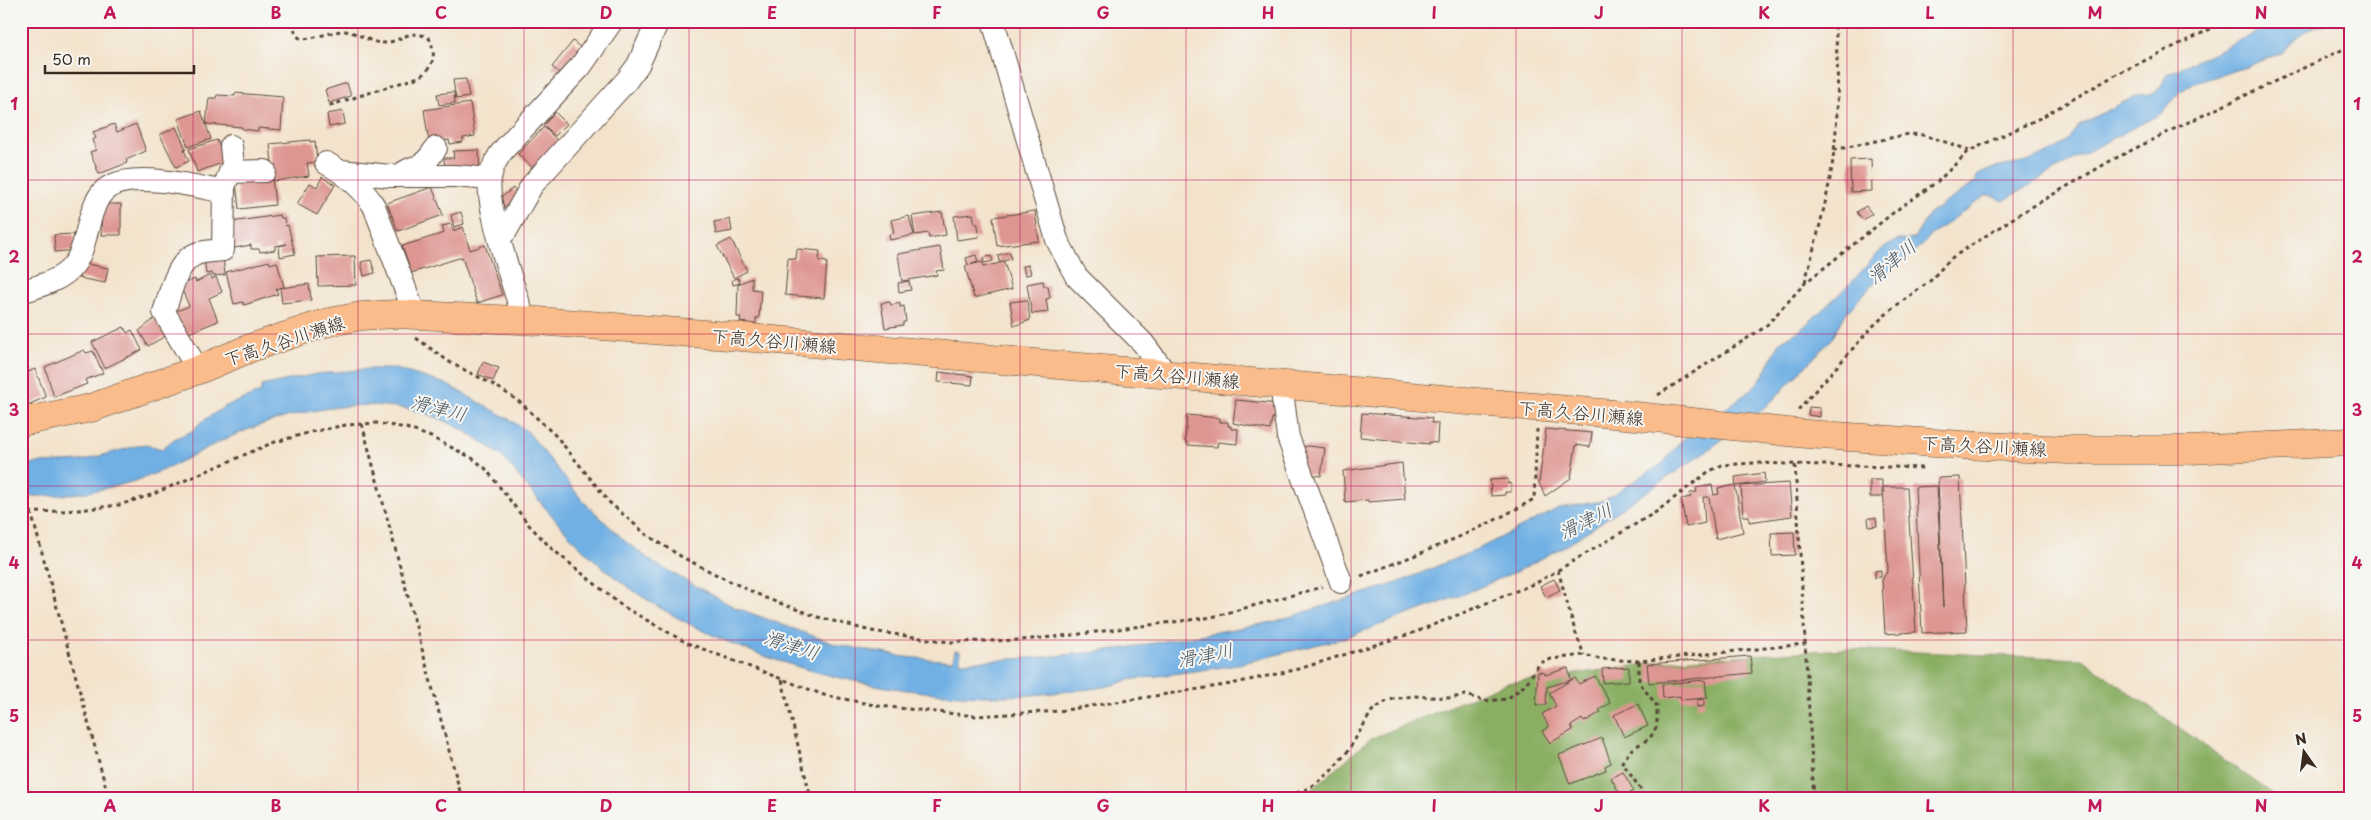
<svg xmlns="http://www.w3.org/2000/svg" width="2371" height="820" font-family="'Playpen Sans','Klee One',sans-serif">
<rect width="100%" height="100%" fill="#f6f6f2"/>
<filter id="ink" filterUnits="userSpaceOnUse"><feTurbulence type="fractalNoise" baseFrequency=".02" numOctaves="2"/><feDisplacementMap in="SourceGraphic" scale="10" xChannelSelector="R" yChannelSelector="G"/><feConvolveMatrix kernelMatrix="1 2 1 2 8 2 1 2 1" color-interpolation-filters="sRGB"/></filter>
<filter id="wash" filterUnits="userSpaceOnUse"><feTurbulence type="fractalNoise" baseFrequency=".0096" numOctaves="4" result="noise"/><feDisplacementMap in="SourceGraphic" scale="20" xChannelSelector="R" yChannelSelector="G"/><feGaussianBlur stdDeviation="1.12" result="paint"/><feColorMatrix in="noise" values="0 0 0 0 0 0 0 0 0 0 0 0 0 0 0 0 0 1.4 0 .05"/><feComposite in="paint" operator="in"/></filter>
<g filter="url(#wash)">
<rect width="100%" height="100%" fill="#f3e3cc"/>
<!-- forest -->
<path fill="#8aaf64" stroke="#626c41" d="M1844,649L2082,659L2280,799H1301L1370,739L1507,683L1677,660Z"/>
<!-- water -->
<path fill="#71b0e4" stroke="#566d81" d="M2281,21H2350V23L2317,25L2302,33L2281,53L2249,66L2192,84L2180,92L2162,113L2074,159L2005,200L2001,201L1996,196L1987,195L1932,234L1923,244L1871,286L1846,313L1832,339L1765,408L1704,453L1570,543L1522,569L1462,595L1344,638L1231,666L1128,680C1107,689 1084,689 1062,692C911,711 703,662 589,555C565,533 545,507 524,483C516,474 509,463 500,455C477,437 447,419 420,412C357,394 276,415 219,442C188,457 157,476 124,484C91,493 55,497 21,496V464L81,461L144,444L162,449L174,439L192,431L201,422L224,407L261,392V386L316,374L368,369H396L446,384L509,419L528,432L583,501L626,542L654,563L734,607L838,645L905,657L953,661L955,650L960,651V662L1045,657L1114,650L1273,622L1397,583L1478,549L1559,508L1603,501L1663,463L1681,441L1751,390L1763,376L1780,342L1799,331L1848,286L1881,250L1897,240L1914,239L1929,214L1973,184L1976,181L1977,175L1994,168L2027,162L2054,150L2065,143L2079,125L2138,95L2153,94L2160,88L2167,74Z"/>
<g id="blocks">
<!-- building -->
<path fill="#de9693" d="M573,41L581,48L560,73L552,67Z
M466,79L469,97L456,99L453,80Z
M347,83L351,96L329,103L325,90Z
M454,92L455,103L439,105L437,94Z
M235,93L283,97L281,130L258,128V131L242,129V127L206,124L209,98H216L217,95L235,96Z
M470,103L475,136L463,138V142L450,144L449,140L429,143L424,110Z
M201,111L211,139L188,147L178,119Z
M343,111L345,124L329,127L327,114Z
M555,112L567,124L555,136L544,125Z
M114,124L117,132L136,124L146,151L126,160L127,163L99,174L90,152L96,150L92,140L96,138L93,132Z
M176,127L186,149L184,150L189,161L176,167L160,135Z
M544,127L562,145L537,172L518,154Z
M217,140L225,162L197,172L189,149Z
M310,140V142L315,141L317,162L307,163L309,176L274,181L270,144Z
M479,150L480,170L445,172L444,158H454L453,151Z
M1871,159L1872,191L1851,192L1850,160Z
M322,177L335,185L317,215L297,204L310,183L317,187Z
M272,178L275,205L239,209L236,182Z
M432,187L443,215L398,231L387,203Z
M513,188L520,198L506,208L499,199Z
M102,204H121V235H101Z
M1866,206L1872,214L1863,220L1857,212Z
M1035,211L1039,241L997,246L993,217Z
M461,212L464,224L454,227L451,215Z
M942,212L946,235L929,238L928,233L915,235L912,216Z
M973,214L975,224H978L979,237L957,240L954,216Z
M280,215L281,218H284L285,226L288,225L295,254L280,257L279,246L287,244L275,246V250L260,252L259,249H251V245L234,248L231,222Z
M909,216L914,235L890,240L889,234L894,233L891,220Z
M730,219L732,231L716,234L714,222Z
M451,224L453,231L463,227L470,250L485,245L502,295L477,303L462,257L411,273L402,246L444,233L442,226Z
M74,234L76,250L55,252L54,235Z
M731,239L747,271L734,278L717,246Z
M940,247L944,270L936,271L937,275L902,281L898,254Z
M797,249L820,251L819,261L827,262L824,298L785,295L788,258L796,259Z
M1010,252L1011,259L999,262L998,255Z
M976,255L978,262L968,265L966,258Z
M223,256L225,275L213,276L212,273L206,274L204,258Z
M355,256L356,285L318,286L317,257Z
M991,256L993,261L984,263L983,258Z
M371,260L375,273L364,276L361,262Z
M269,261L270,264L277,262L284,287L276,289L278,294L244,305L243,302L234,304L226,272Z
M982,262L983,267L1004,262L1012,289L974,298L965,266Z
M82,263L108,268L105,283L79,278Z
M1029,265L1031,274L1025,275L1023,266Z
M210,275L212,279L216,277L222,292L209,298L218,321L184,335L174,312L189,306L180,285L195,279L196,282Z
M738,278L740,283L733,285L732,280Z
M752,278V289L761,290L759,318H756V324L740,322L741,317H737L738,284Z
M909,281L911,290L899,292L898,283Z
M1043,281L1044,286H1048L1050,298L1046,299L1048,312L1032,314L1027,284Z
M309,284L311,300L282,303L280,288Z
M1027,300L1030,320L1014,326L1010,302Z
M890,302L891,305L900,303V307L904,306L906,322H903V325L885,328L881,303Z
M158,316L169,334L148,346L139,331Z
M124,327L127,333L132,330L142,350L105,368L92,342Z
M84,350L86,353L93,351L103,373L85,380L87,384L54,397L45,367Z
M483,362L499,368L493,381L478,374Z
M35,369L46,397L23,407L21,388L25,386L22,375Z
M939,372L973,376L972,385L938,382Z
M1236,400L1279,404L1277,418H1272L1270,430L1233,423Z
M1809,407L1820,408V417L1808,415Z
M1362,413L1432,418L1431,423H1438L1437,443L1429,442V444L1360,437Z
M1187,415L1220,418V422H1228V426H1231V429H1238L1237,444L1218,442L1217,447L1187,445V442H1185Z
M1546,429L1592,433L1590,447L1576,445L1571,478L1545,496L1539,483Z
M1308,446L1325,448L1321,476L1305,474L1298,448Z
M1402,463L1405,499L1368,502V500L1345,502L1343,471Z
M1764,473L1765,482L1736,486L1735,477Z
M1960,477L1967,631L1922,633L1915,487L1937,486L1943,607L1938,478Z
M1508,479V484L1511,483V492H1505V495L1491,496L1490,480Z
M1870,480H1882V497H1870Z
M1789,483L1792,516L1749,522V516H1743L1741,486Z
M1712,485L1714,495L1719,494L1718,488L1735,485L1743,532L1716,539L1709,497H1703L1705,523L1686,527L1681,499L1691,497L1690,493L1697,492L1696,488Z
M1883,487H1907L1916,632L1885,634L1882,580L1888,570Z
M1868,518H1876L1877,526L1869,527Z
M1794,532L1795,555L1772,556L1771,533Z
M1881,570V577L1875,578V571Z
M1554,579L1560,590L1546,597L1540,586Z
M1750,656L1752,673L1649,683L1647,664Z
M1629,667V681L1603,683L1602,669Z
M1568,668L1571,680L1547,687L1546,705H1536L1538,672L1545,673V675Z
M1595,676L1610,703L1599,710L1601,712L1584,722L1582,719L1571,726L1573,730L1550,743L1542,731L1549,727L1542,714L1556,706L1549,693L1575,678L1579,684Z
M1705,680L1707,698L1681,700L1680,696L1663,698L1662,684Z
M1704,699V706L1697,707V700Z
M1638,704L1648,726L1624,737L1614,715Z
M1602,738L1611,763L1605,766L1606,770L1570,784L1559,755Z
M1623,772L1634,791L1622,798L1611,778Z"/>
</g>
</g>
<g filter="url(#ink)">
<use href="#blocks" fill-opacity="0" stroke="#574638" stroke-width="1"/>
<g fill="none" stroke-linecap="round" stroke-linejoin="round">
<!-- minor casing -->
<g stroke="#574638" stroke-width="24">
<path id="minor" d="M993,21L1057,240L1076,276L1143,343L1166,374
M326,163C346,174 362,187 374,206L415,315
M341,171L390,176H455L490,179
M230,172L265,171
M401,175C407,169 411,169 419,166C427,162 431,155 436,148
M500,237L506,231L532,185L627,80L638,65L658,21
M21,292C39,286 60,281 72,267C85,252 86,228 93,210C96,201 102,190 111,186C136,172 196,186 224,192
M524,320C515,289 485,207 490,178C492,166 497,157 505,148L581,66L612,21
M198,370L164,312C170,295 176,262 196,254C203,251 215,251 223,250L224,187L233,165L231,146
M1281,384L1288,437L1341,582"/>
</g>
<!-- major casing -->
<g stroke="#574638" stroke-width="29">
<path id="major" d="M21,422L91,408L198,370L253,347L325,323L361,316L396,314L538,321L742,337L1636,416L1807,434L1963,445L2069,450H2189L2350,442"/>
</g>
<!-- path -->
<path stroke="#574638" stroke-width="3" stroke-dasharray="4 4" stroke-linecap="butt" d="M294,21C294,27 294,35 300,38C306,42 334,30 345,31C358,32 370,43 382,43C401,43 408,27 429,38C437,54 434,68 419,77L328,106
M1834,150L1909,134L1924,135L1969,150
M1805,282C1816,239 1829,196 1834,151C1839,109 1838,64 1835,21
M416,338L451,363L496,386L521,403L557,437L610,503L647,535L682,557L721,577L768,599L818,617L871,631L950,642L1022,640L1072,635L1212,617L1322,587
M1658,395L1765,327L1805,283L1898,209L1937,182L1969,151L2040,118L2117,74L2227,21
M1798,410L1872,327L1893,308L1930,281L1950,259L2018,215L2112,160L2176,128L2350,46
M362,424L462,799
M1795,465L1814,799
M31,512L109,799
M21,513L78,510L119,505L151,495L272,443L311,432L346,425L376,423L406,428L431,437L472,458L485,468L529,525L551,548L622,606L687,643L824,695L879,706L976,716L1059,711L1231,684L1299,669L1416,632L1538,582L1656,512L1708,472L1722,465L1755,463L1924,468
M1558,570L1575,631L1584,655
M1361,576C1420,554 1479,531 1534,499L1537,429
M1639,661V682L1657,706V726L1650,738L1632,749L1622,762L1647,799
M782,680L811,799
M1193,799H1210
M1282,799L1311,787L1331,771L1348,751L1372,711L1385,702L1393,699L1413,696L1451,698L1466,695L1485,701L1507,699L1525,685L1540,663L1551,659L1584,655L1601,659L1639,661L1805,644"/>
<!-- minor -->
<use href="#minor" stroke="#fff" stroke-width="22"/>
<!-- major -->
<use href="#major" stroke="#f9bc8a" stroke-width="28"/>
</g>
</g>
<!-- grid -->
<path fill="none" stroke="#c2185b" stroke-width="1" stroke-opacity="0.55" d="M193,21V799M358,21V799M524,21V799M689,21V799M855,21V799M1020,21V799M1186,21V799M1351,21V799M1516,21V799M1682,21V799M1847,21V799M2013,21V799M2178,21V799M21,180H2350M21,334H2350M21,486H2350M21,640H2350"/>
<g text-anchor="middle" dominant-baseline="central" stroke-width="4" stroke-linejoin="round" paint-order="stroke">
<!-- street labels -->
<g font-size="18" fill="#3b2a1e" stroke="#f6f6f2">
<text transform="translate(284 340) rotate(-18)">下高久谷川瀬線</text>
<text transform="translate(774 340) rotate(5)">下高久谷川瀬線</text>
<text transform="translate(1177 375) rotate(5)">下高久谷川瀬線</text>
<text transform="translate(1581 412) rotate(5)">下高久谷川瀬線</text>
<text transform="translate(1984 445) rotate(3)">下高久谷川瀬線</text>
</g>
<!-- water labels -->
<g font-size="19" font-style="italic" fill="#4e5963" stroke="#f6f6f2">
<text transform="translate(1891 261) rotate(-40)">滑津川</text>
<text transform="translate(439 407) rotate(14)">滑津川</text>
<text transform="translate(1585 520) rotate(-26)">滑津川</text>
<text transform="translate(792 644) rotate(18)">滑津川</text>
<text transform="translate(1205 654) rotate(-11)">滑津川</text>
</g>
</g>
<!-- margin -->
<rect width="2371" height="820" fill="none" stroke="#f6f6f2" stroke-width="55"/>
<!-- north arrow -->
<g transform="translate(2304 752) rotate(346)" stroke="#f6f6f2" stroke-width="4" paint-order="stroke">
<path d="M0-4L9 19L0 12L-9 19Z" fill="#3b2a1e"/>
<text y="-8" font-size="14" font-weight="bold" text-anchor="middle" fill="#3b2a1e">N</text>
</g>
<!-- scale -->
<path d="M45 65v8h149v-8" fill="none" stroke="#3b2a1e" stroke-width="2.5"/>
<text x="52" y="65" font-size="15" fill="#3b2a1e" stroke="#f6f6f2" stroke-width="4" paint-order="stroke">50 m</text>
<rect x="28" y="28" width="2316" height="764" fill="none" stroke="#c2185b" stroke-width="2"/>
<g font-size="16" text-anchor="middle" font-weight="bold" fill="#c2185b">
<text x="110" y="19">A</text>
<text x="276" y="19">B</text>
<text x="441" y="19">C</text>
<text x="606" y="19">D</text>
<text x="772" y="19">E</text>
<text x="937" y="19">F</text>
<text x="1103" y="19">G</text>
<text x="1268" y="19">H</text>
<text x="1434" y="19">I</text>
<text x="1599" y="19">J</text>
<text x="1764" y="19">K</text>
<text x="1930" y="19">L</text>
<text x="2095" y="19">M</text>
<text x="2261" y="19">N</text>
<text x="14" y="110">1</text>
<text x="2357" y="110">1</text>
<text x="14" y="263">2</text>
<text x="2357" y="263">2</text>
<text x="14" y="416">3</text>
<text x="2357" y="416">3</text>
<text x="14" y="569">4</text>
<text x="2357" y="569">4</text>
<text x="14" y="722">5</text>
<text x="2357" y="722">5</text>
<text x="110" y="812">A</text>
<text x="276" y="812">B</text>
<text x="441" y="812">C</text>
<text x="606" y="812">D</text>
<text x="772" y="812">E</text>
<text x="937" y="812">F</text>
<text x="1103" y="812">G</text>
<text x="1268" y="812">H</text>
<text x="1434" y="812">I</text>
<text x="1599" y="812">J</text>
<text x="1764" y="812">K</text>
<text x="1930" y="812">L</text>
<text x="2095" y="812">M</text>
<text x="2261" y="812">N</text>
</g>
</svg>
